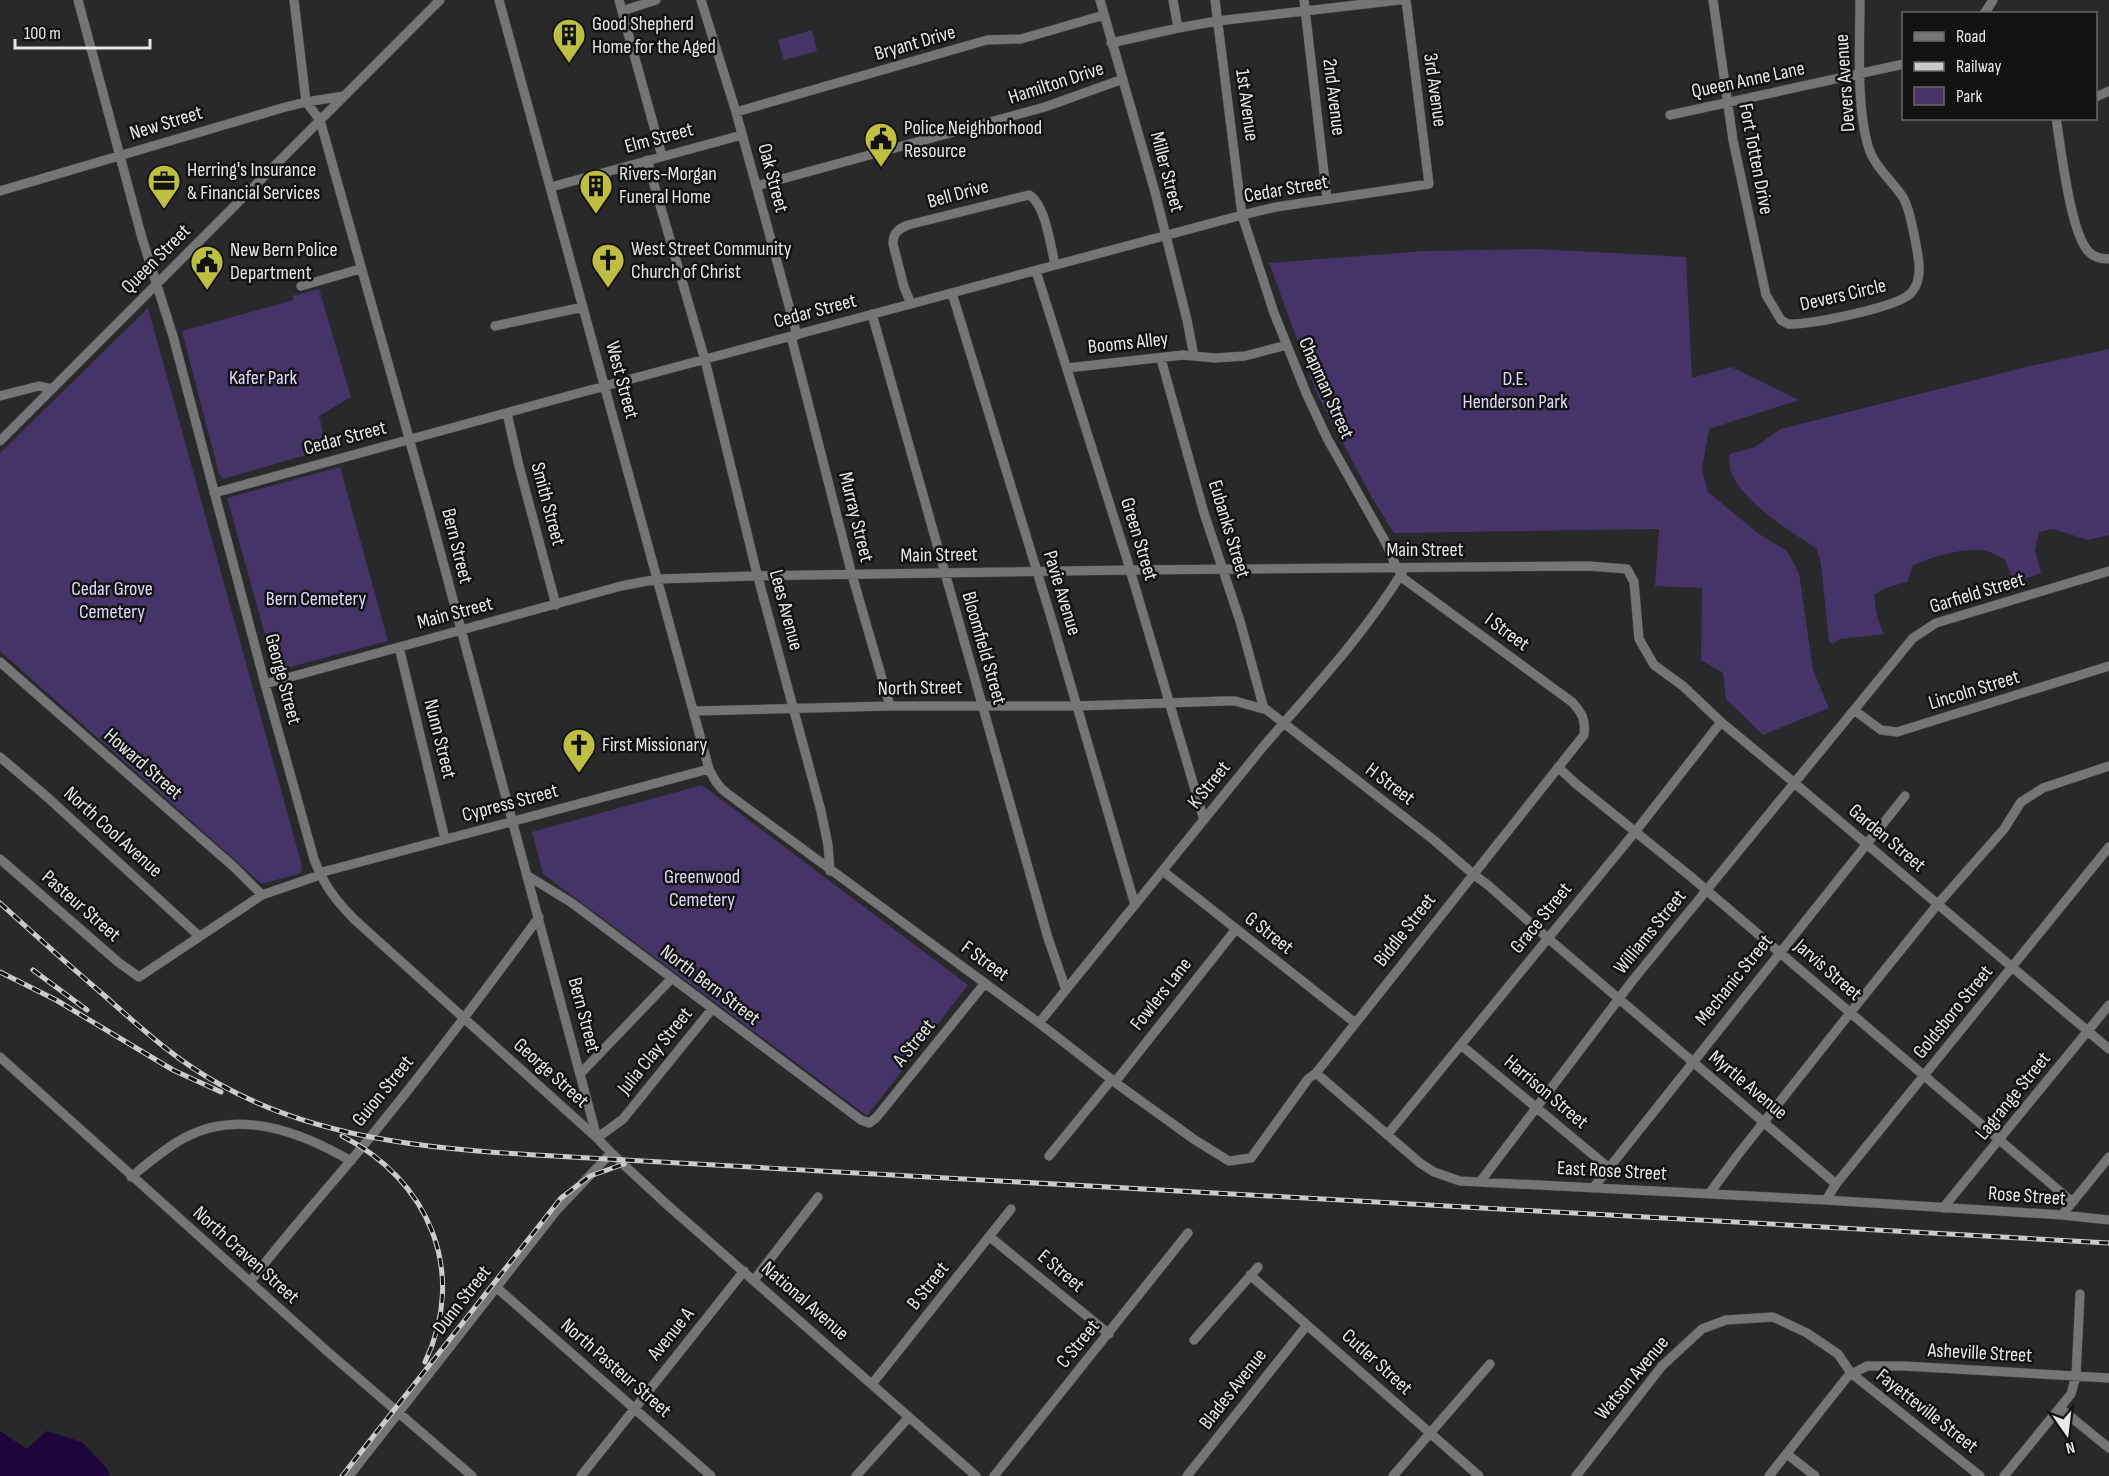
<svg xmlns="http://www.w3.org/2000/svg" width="2109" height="1476" font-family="'Sofia Sans Condensed',sans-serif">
<rect width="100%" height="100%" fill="#29292b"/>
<!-- green -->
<path fill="#443467" d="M812,30L817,51L784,60L778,40Z
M1537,249L1686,257L1692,378L1731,367L1799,400L1709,429L1702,470L1708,492L1759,534L1787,551L1799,573L1813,670L1829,708L1763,735L1726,699L1723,673L1701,660L1702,588L1655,586L1659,529L1394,533L1372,498L1317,394L1269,263L1425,251Z
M319,289L351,397L319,416L327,449L223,479L219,474L182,331L294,300L292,296Z
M148,308L302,866L301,873L262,884L0,651V453Z
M2109,349V535L2088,540L2053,529L2039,532L2035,550L2041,573L2014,583L2005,560C1999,557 1993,553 1987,551C1968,546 1931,557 1913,565L1907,582L1885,588L1874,595L1877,617L1884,634L1840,639L1833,644L1829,641L1821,564L1817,549C1791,532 1748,505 1733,477C1729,471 1730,461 1729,454L1755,447L1781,429L2026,367Z
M340,467L388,641L275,671L227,498Z
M702,785L968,985L867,1116L543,874L532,832Z"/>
<!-- water -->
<path fill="#1e063d" d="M0,1431L27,1449L47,1431L82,1442L107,1468L110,1476H0Z"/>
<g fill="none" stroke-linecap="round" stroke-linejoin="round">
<!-- minor casing -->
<g stroke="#454446" stroke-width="10">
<path id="minor" d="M78,0L142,238L173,336L265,684L314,859C323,884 336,901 355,920L597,1138C618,1161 642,1181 664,1202L976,1476
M294,0L306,102L320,120L428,506L597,1138L623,1119L712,1009
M499,0L709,769C714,779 718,787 728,794L1039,1023L1120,1086L1195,1140L1229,1161L1251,1158L1308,1079L1316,1073L1584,735C1586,720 1582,713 1572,702L1400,576
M619,0L662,156
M701,0L736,112L797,335
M1100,0L1155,192L1187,320L1194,356
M1173,0L1178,28
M1215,0L1242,215L1274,313L1307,395L1327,438L1386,543L1397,569
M1304,0L1327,199
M1713,0L1733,140L1766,295L1781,320L1788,324H1794C1815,323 1901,307 1912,292C1924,277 1918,256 1915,239C1912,226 1910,211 1904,199C1893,181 1874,167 1868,146C1856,104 1860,44 1860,0
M622,11L656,0
M1984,14L1993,0
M1111,43L1178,28L1217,21L1400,0
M2096,97L2109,91
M736,112L987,40L1021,39L1104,15
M1670,115L1904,64
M2056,118C2061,148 2070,231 2088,251C2093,257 2101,259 2109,259
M647,160L705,360L756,570L821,811L828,845L830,871
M756,186L1045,107L1123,79
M551,187L742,135
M0,191L282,108L306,102L344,96
M1036,271L1126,556L1204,820
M301,286L360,269
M952,293L1050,614L1135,905
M911,304L904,287L893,244C893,233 898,229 908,225L1029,195C1045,203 1051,247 1055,265
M872,314L1048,938L1066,990
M495,326L583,307
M791,336L852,575L890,706
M1161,359L1204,513L1240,621L1264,709
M1067,368L1183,355L1215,358L1245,356L1287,345
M0,396L39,386L52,389
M507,413L519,466L556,605
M0,441L440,0
M214,493L579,393L1242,215L1276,207L1429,184L1406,0
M399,647L445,839
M0,662L234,867L262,895
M265,684L621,586L658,579L754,576L1130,570L1589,566L1627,569L1634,582L1639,639L1654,665L1683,686L1721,722L1779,770L2109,1049
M1854,710L1881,730L1897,732L2109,666
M695,711L890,706H1077L1224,701H1235L1267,710L1435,841L1473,874L1488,885L1543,934L1836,1184
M0,757L46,796L199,936
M1558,767L1575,783L1690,876L2070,1200L2074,1201
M0,859L118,962L139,977L262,895L320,875
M1163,871L1354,1022
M319,873L709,769
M528,876L572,903L861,1120L869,1123L876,1118L985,983
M1039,1023L1262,748C1311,691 1364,635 1403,571
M1461,1045L1609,1168
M0,1057L328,1352L472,1476
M581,1073L672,978
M1316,1073L1420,1163L1434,1172L1460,1181L1826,1200L2062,1215L2109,1220
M1115,1082L1236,929
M1387,1135L1635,832L1721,722
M1049,1156L1112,1079
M131,1177C148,1163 164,1149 184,1138C239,1108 301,1132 351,1161
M1480,1182L1633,980L1913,638L1936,623L2109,571
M1593,1188L1905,796
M1709,1194L1737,1156L1850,1013L1937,905L2004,829L2021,802L2043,788L2109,766
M1826,1200L1836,1184L2109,847
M1943,1208L2109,1005
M2062,1215L2109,1157
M990,1237L1109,1334
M1250,1275L1479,1476
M754,1280L818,1197
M250,1282C289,1231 332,1184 372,1135C430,1064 485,991 539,917
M496,1287L711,1476
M1194,1340L1258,1267
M872,1384L1011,1209
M2061,1409L2109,1448
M1787,1454L1815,1476
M349,1476L556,1211L611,1153
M581,1476L744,1271
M856,1476L909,1417
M994,1476L1188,1233
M1187,1476L1307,1325
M1393,1476L1490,1364
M1576,1476L1662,1366L1702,1329L1726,1320L1773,1317L1807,1333L1838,1354L1851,1373L1980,1476
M1769,1476L1848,1376L1867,1366H1904L2109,1378
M2004,1476L2071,1394L2076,1376L2080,1294"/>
</g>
<!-- minor -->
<use href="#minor" stroke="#757578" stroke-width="9"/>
<!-- rail casing -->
<g stroke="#cbcacc" stroke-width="5">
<path id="rail" d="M0,903C35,935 70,966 106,997C142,1029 178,1062 221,1085C338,1150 477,1151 607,1159L2109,1243
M33,970L87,1010
M0,972L56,1000L173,1070L221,1092
M342,1136C429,1180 468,1272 425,1362
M342,1476L561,1198L590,1176L624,1164"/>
</g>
<!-- rail -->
<use href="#rail" stroke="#121213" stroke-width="3" stroke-dasharray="9" stroke-linecap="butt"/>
</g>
<!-- icons -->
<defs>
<g id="building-pin" transform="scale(1.725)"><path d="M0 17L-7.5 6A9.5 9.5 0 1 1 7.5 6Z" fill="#bebf42" stroke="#121213"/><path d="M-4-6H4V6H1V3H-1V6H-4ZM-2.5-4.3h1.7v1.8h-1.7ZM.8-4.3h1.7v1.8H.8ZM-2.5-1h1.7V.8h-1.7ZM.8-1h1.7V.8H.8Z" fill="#111"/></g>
<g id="civic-pin" transform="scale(1.725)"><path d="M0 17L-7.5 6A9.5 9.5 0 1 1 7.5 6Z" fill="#bebf42" stroke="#121213"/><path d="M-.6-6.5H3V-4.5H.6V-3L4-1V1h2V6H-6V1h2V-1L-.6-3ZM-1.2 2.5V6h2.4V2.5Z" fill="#111"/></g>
<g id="office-pin" transform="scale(1.725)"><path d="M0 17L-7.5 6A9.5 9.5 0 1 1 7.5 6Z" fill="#bebf42" stroke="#121213"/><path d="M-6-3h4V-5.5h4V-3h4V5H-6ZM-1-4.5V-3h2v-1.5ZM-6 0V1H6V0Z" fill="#111"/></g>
<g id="church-pin" transform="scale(1.725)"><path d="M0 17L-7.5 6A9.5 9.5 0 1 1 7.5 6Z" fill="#bebf42" stroke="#121213"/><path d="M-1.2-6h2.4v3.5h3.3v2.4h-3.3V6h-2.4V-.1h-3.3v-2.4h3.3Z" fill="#111"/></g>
</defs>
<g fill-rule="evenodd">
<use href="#building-pin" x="569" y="35"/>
<use href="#civic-pin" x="881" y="139"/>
<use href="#office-pin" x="164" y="181"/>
<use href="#building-pin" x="596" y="186"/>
<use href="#church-pin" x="608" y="260"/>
<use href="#civic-pin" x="207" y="262"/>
<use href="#church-pin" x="579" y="745"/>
</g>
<g text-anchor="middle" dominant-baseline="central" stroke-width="5" stroke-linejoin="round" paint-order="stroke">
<!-- poi labels -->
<g font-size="20" fill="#e8e7e9" stroke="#121213" text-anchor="start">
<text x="592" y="24">Good Shepherd<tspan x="592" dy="23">Home for the Aged</tspan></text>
<text x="904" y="128">Police Neighborhood<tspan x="904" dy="23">Resource</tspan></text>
<text x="187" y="170">Herring's Insurance<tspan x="187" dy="23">&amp; Financial Services</tspan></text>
<text x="619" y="174">Rivers-Morgan<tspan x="619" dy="23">Funeral Home</tspan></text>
<text x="631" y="249">West Street Community<tspan x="631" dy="23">Church of Christ</tspan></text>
<text x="230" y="250">New Bern Police<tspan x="230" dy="23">Department</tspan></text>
<text x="602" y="745">First Missionary</text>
</g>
<!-- street labels -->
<g font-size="20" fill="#e8e7e9" stroke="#121213">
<text transform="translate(915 43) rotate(-16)">Bryant Drive</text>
<text transform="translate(1748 80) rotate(-12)">Queen Anne Lane</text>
<text transform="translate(1056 83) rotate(-18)">Hamilton Drive</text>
<text transform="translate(1845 83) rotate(-94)">Devers Avenue</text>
<text transform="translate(1435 90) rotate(82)">3rd Avenue</text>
<text transform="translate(1334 97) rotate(83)">2nd Avenue</text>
<text transform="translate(1247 105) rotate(82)">1st Avenue</text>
<text transform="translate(166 123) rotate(-17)">New Street</text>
<text transform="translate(659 138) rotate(-15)">Elm Street</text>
<text transform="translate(1756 159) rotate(79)">Fort Totten Drive</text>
<text transform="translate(1167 172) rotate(75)">Miller Street</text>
<text transform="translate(773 178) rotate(75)">Oak Street</text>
<text transform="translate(1286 189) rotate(-10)">Cedar Street</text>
<text transform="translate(958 194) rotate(-15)">Bell Drive</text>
<text transform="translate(156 259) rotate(-45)">Queen Street</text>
<text transform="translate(1843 295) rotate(-13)">Devers Circle</text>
<text transform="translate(815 311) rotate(-15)">Cedar Street</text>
<text transform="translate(1128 343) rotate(-6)">Booms Alley</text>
<text transform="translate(622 380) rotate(75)">West Street</text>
<text transform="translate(1326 388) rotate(66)">Chapman Street</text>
<text transform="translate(345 438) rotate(-15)">Cedar Street</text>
<text transform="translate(548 504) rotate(75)">Smith Street</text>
<text transform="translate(856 517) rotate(76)">Murray Street</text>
<text transform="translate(1229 529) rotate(73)">Eubanks Street</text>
<text transform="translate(1139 539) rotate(73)">Green Street</text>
<text transform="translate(457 546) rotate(76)">Bern Street</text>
<text x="1425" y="550">Main Street</text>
<text transform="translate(939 555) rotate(-1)">Main Street</text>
<text transform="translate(1062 593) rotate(73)">Pavie Avenue</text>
<text transform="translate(1977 593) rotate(-17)">Garfield Street</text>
<text transform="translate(786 610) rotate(75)">Lees Avenue</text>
<text transform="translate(455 613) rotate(-15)">Main Street</text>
<text transform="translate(1507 632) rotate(36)">I Street</text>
<text transform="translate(984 648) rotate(74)">Bloomfield Street</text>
<text transform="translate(283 679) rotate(75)">George Street</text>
<text transform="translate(920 688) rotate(-1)">North Street</text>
<text transform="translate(1974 690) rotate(-17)">Lincoln Street</text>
<text transform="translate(440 739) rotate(76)">Nunn Street</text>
<text transform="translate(143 764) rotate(41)">Howard Street</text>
<text transform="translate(1390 784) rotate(37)">H Street</text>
<text transform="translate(1209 785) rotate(-51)">K Street</text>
<text transform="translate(510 803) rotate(-15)">Cypress Street</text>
<text transform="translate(113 832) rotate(42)">North Cool Avenue</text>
<text transform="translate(1887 838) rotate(40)">Garden Street</text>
<text transform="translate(81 906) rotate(41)">Pasteur Street</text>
<text transform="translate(1541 918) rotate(-51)">Grace Street</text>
<text transform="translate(1405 930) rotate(-52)">Biddle Street</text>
<text transform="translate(1650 932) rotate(-51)">Williams Street</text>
<text transform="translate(1269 933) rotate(38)">G Street</text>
<text transform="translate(985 961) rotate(36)">F Street</text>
<text transform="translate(1828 970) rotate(41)">Jarvis Street</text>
<text transform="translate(1734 980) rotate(-51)">Mechanic Street</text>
<text transform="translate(710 985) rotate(37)">North Bern Street</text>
<text transform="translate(1161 994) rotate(-52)">Fowlers Lane</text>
<text transform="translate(1953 1012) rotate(-51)">Goldsboro Street</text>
<text transform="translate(584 1015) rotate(75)">Bern Street</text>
<text transform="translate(914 1043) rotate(-51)">A Street</text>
<text transform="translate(655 1051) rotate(-51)">Julia Clay Street</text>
<text transform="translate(551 1073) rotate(42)">George Street</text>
<text transform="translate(1748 1085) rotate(40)">Myrtle Avenue</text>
<text transform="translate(383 1091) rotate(-51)">Guion Street</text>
<text transform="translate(1546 1092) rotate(40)">Harrison Street</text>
<text transform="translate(2013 1096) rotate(-51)">Lagrange Street</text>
<text transform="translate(1612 1171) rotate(3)">East Rose Street</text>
<text transform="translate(2027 1196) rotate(4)">Rose Street</text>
<text transform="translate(246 1255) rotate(42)">North Craven Street</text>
<text transform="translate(1061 1271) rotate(40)">E Street</text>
<text transform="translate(928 1286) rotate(-52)">B Street</text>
<text transform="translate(462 1300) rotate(-52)">Dunn Street</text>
<text transform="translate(805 1301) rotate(41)">National Avenue</text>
<text transform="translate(671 1334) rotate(-51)">Avenue A</text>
<text transform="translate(1078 1344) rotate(-51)">C Street</text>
<text transform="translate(1980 1353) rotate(3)">Asheville Street</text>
<text transform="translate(1377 1362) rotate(42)">Cutler Street</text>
<text transform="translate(616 1368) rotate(41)">North Pasteur Street</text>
<text transform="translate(1632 1378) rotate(-50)">Watson Avenue</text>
<text transform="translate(1233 1389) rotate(-52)">Blades Avenue</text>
<text transform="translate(1927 1411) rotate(38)">Fayetteville Street</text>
</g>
<!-- park labels -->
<g font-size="20" fill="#e0d7fc" stroke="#121213">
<text x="263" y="378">Kafer Park</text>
<text x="1515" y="379">D.E.<tspan x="1515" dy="23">Henderson Park</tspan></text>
<text x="112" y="589">Cedar Grove<tspan x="112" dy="23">Cemetery</tspan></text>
<text x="316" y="599">Bern Cemetery</text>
<text x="702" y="877">Greenwood<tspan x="702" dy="23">Cemetery</tspan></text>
</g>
</g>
<!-- legend -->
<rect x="1902" y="12" width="195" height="108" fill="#121213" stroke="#686769" stroke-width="1.5"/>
<rect x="1914" y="32" width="30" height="9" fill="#757578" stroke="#686769" stroke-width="1.5"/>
<text x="1956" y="42" font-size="18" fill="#e8e7e9">Road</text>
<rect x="1914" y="62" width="30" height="9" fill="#cbcacc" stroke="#686769" stroke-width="1.5"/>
<text x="1956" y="72" font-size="18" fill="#e8e7e9">Railway</text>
<rect x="1914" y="87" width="30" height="18" fill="#443467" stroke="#686769" stroke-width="1.5"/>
<text x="1956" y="102" font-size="18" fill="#e8e7e9">Park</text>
<!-- north arrow -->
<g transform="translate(2067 1434) rotate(166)" stroke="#121213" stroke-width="4.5" paint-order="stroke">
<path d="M0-4.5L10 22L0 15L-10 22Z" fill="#e8e7e9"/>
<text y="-9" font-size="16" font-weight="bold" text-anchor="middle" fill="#e8e7e9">N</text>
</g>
<!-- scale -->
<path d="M15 39v9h135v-9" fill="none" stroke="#e8e7e9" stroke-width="3"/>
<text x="24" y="39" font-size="18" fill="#e8e7e9" stroke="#121213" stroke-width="4.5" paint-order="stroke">100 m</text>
</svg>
